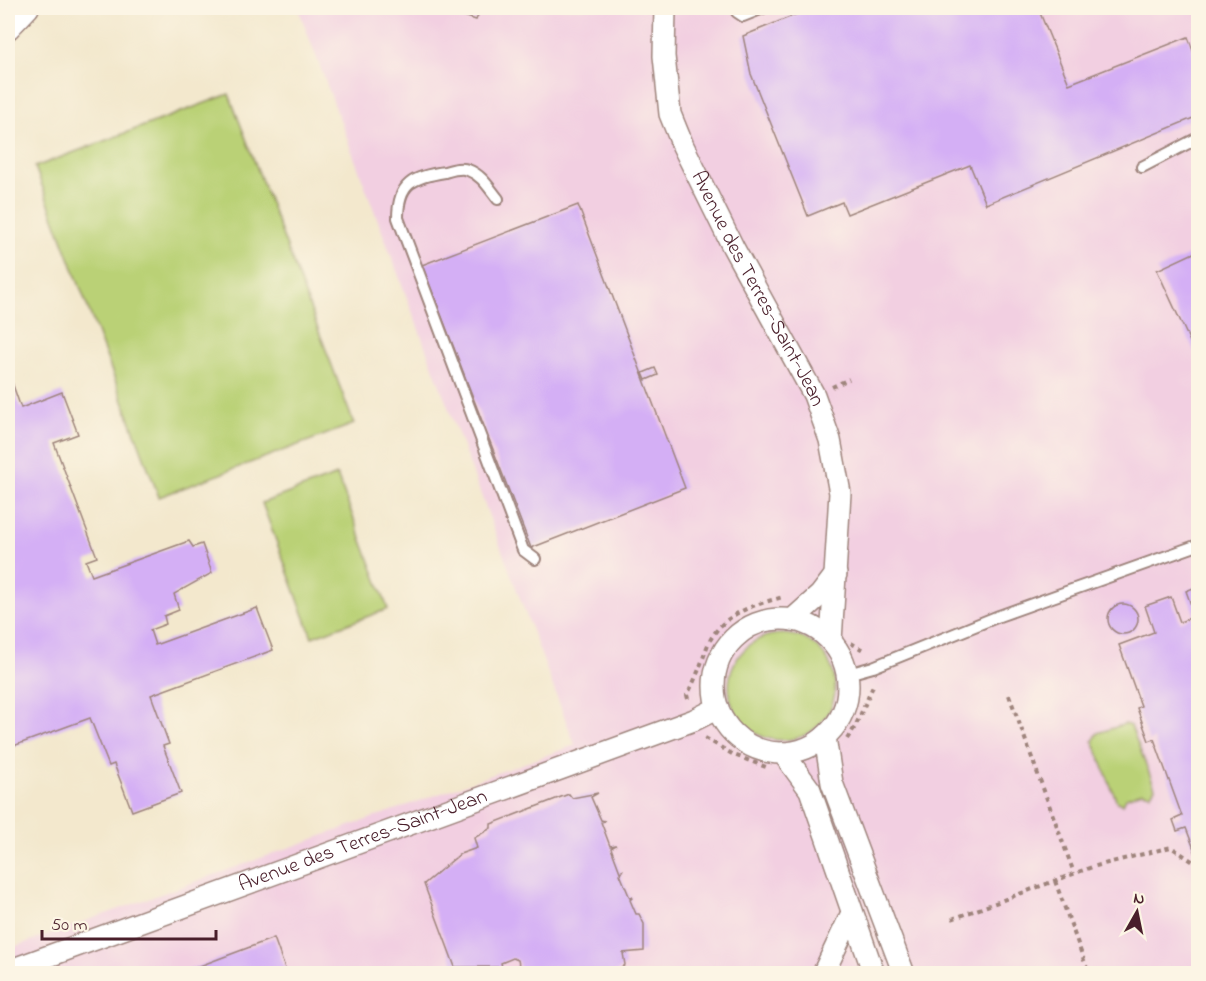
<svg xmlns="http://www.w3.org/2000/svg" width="1206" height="981" font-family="'Indie Flower',sans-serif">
<rect width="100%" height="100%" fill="#fcf5e5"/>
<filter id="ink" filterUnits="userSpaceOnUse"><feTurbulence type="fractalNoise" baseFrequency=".0167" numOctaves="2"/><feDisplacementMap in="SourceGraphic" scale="12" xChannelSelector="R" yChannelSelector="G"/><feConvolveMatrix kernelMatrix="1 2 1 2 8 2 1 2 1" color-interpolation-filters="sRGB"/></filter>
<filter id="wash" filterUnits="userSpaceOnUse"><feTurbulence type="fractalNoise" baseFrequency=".008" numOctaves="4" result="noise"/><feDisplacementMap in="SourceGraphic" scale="24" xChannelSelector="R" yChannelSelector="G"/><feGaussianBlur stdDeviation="1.35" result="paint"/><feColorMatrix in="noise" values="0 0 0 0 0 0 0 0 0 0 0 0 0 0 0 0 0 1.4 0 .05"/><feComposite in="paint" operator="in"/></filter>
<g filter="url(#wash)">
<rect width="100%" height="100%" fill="#f3e8cd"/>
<!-- built -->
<path fill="#f2cfe1" d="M298,8H1198V973L8,974V949L575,745Z"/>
<!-- green -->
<path fill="#bad176" stroke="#827850" stroke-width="1.5" d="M229,94L354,424L159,497L35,167Z
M337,475L388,609L312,637L262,503Z
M729 687a53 53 0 1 1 106 0a53 53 0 1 1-106 0Z
M1125,724L1131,726L1155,788L1151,794L1142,792L1126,798L1123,804L1117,802L1093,741L1098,733Z"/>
<g id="blocks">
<!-- building -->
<path fill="#d4aff5" d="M440,8H481L476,20Z
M812,8H1038L1069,84L1188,37L1198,64V116L986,204L970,165L847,214L842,202L808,216L751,74L743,36Z
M578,205L685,488L531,548L422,265Z
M1198,251V359L1157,270Z
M655,368L658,375L646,380L643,373Z
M8,371L21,408L62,392L78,434L54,443L97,557L86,561L92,576L189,541L193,547L202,544L212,573L174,594L179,610L164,616L166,624L150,630L155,645L257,608L273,650L151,695L169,744L163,746L181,793L132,811L114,764L109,766L90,718L8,748Z
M1198,586V853L1196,854L1186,828L1177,831L1173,820L1182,816L1154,739L1149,741L1137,708L1141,706L1119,645L1154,632L1145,606L1171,597L1180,622L1195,616L1186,591Z
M1108 619a15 15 0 1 1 30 0a15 15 0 1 1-30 0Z
M598,793L591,797L601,820L605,821L601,822L610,846L616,845L611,848L620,872L622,871L620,874L630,898L633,897L630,900L636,914H639L644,924V951L623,953L625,965L614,974H521L518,960L513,958L501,963L502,967H455L424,884L460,854L477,848L474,838L491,828V824L569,794L572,798Z
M274,938L287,974H181V973Z"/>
</g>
</g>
<g filter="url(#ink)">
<use href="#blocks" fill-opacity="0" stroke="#9e847c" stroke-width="1.5"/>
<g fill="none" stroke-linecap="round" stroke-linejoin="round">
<!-- service casing -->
<g stroke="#9e847c" stroke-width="14">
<path id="service" d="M736,8L737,12L743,16L763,8
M1142,167L1198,138
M498,199C489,188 482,175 468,170C461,167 452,170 445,172C413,177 398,183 398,218L523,550L535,559
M848,674L873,667L999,616L1198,545"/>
</g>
<!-- minor casing -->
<g stroke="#9e847c" stroke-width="24">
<g id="minor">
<path id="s1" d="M665,8L664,56L670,114L683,146L733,247L814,395L830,440L840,493L831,641"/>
<path d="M8,29L28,8"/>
<circle cx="781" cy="686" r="67"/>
<path d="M792,620L820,595L836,574"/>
<path d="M825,737L832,783L904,974"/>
<path d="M783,753L810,790L874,974"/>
<path id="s2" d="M8,971L694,720L718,708"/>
<path d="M823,974L852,913"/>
</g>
</g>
<!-- path -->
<path stroke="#9e847c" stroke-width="4" stroke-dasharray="4.5 4.5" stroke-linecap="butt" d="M832,387L849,379
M851,643L865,651
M1009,695L1074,873
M688,699L687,695C696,679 701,664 707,647C720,614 753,605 783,597
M705,738L734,755L766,767
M847,739L855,727L874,684
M1055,881L1089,974
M952,919L1092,867L1171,847L1198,865"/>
<!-- service -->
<use href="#service" stroke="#fff" stroke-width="10"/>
<!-- minor -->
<use href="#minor" stroke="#fff" stroke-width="21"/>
</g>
</g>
<g text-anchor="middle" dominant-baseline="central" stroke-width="6" stroke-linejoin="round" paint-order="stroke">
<!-- street labels -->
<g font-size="21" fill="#4a1f2b" stroke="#fcf5e5">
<text stroke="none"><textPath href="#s1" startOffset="302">Avenue des Terres-Saint-Jean</textPath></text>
<text stroke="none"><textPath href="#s2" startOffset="378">Avenue des Terres-Saint-Jean</textPath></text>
</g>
</g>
<!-- margin -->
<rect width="1206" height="981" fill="none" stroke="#fcf5e5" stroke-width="30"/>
<!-- north arrow -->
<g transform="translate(1137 912) rotate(9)" stroke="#fcf5e5" stroke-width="4.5" paint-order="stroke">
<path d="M0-4.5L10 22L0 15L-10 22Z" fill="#4a1f2b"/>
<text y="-9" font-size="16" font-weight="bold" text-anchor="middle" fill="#4a1f2b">N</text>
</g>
<!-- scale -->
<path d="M42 930v9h174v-9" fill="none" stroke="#4a1f2b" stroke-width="3"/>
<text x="51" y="930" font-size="18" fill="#4a1f2b" stroke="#fcf5e5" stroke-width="4.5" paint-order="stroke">50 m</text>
</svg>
